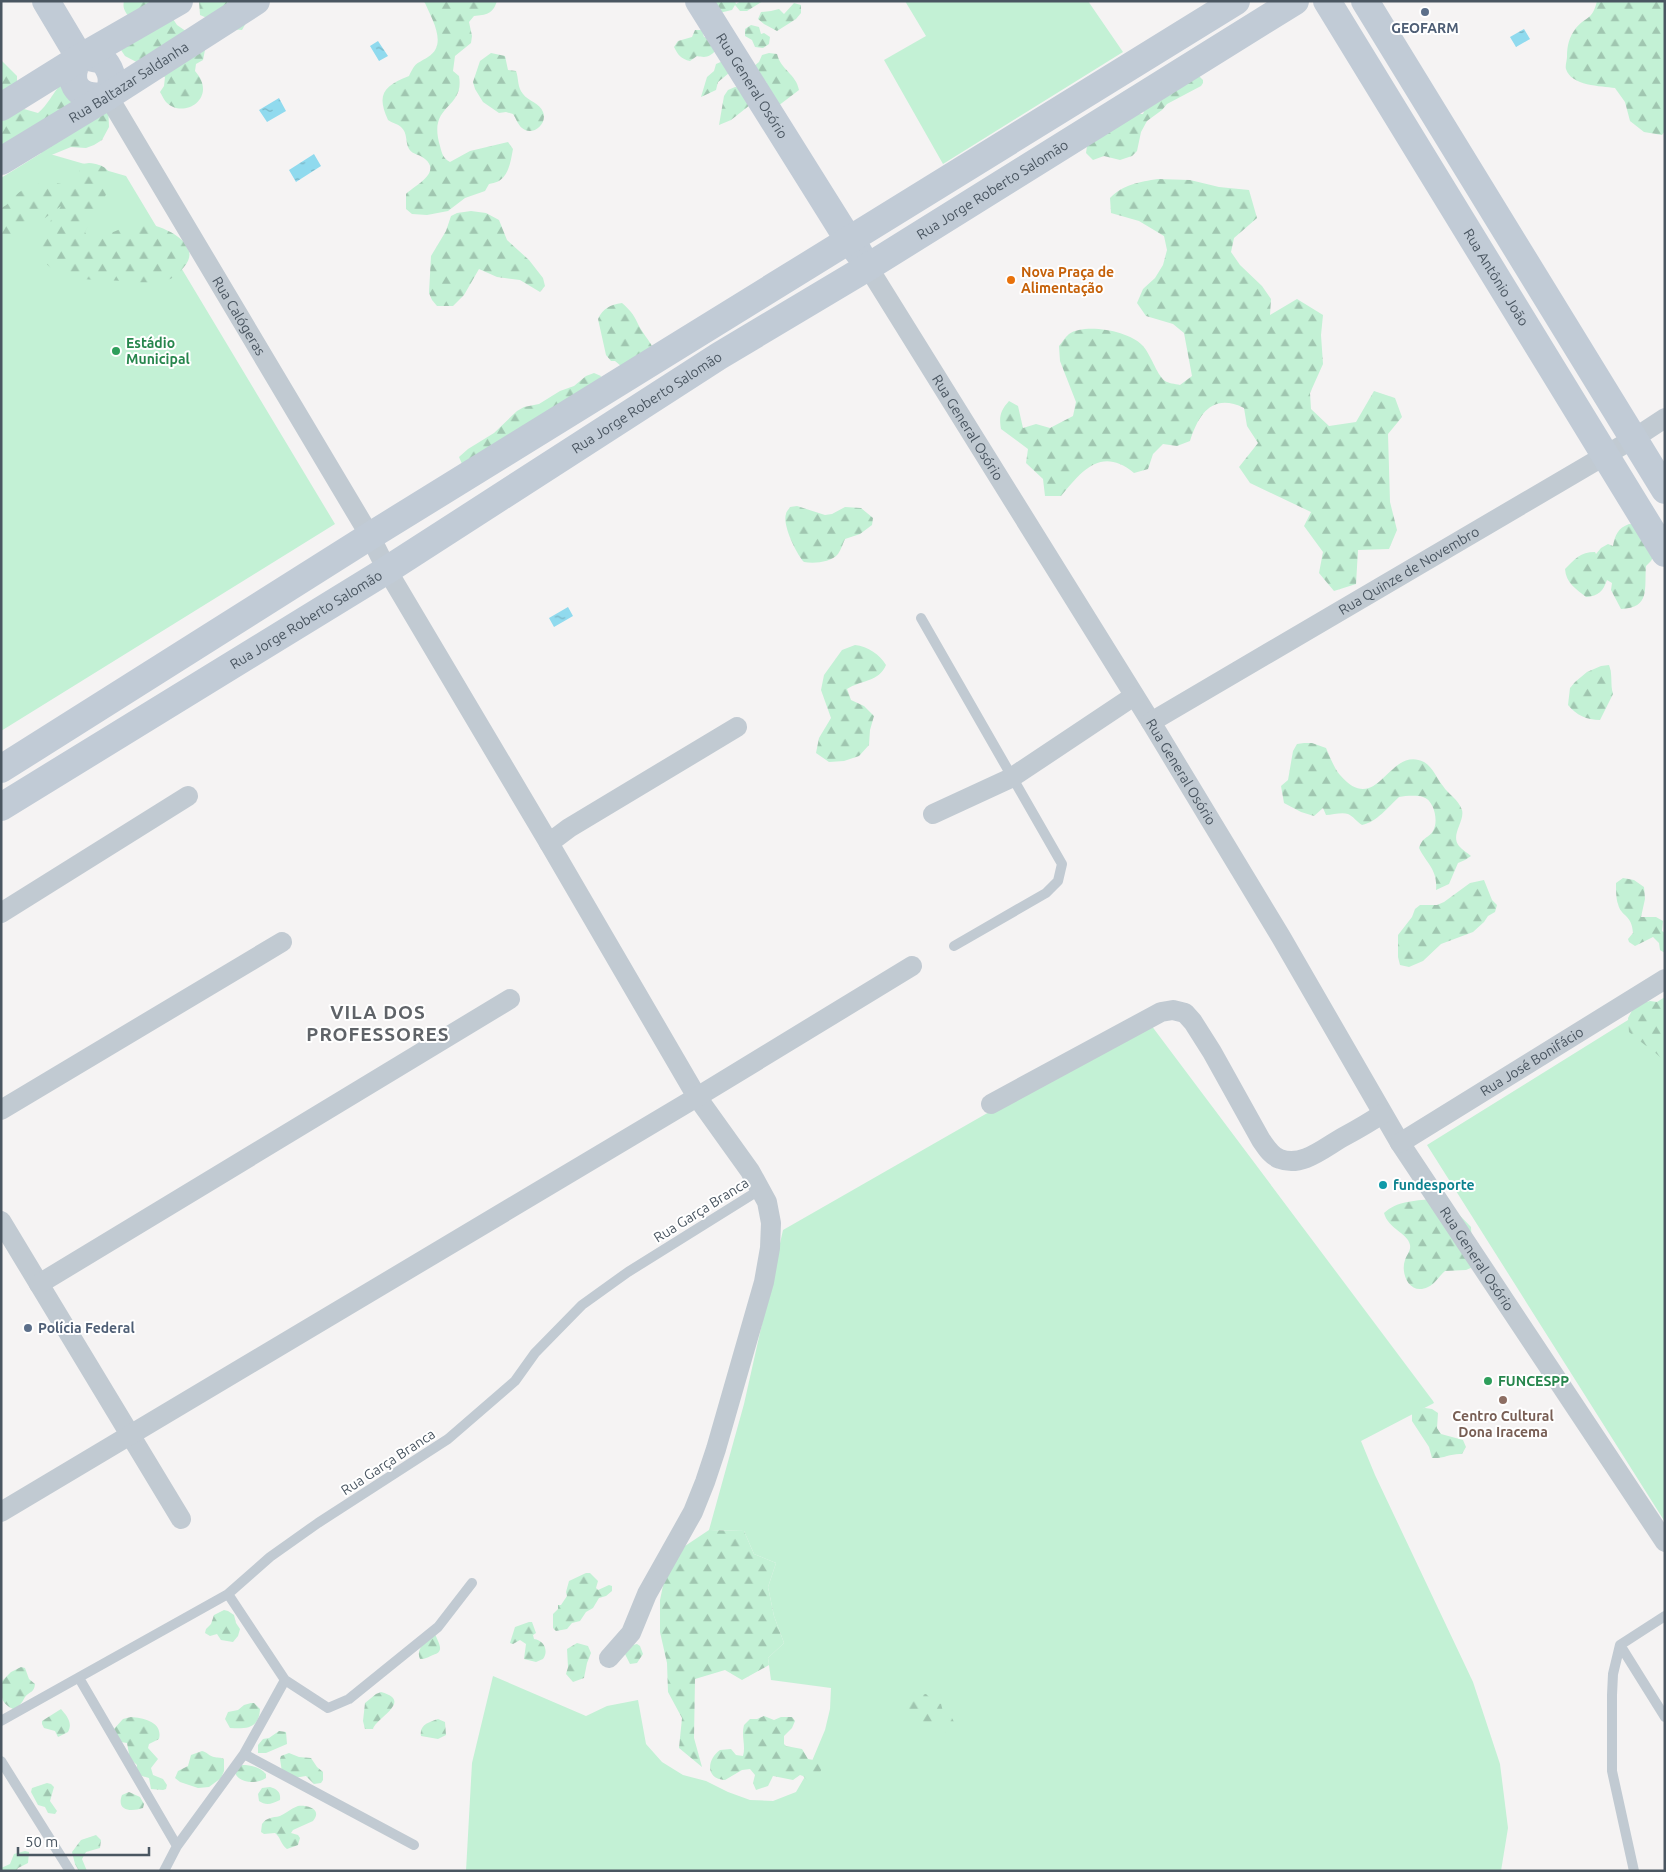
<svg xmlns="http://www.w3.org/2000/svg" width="1666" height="1872" font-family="Ubuntu,sans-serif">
<defs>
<pattern id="forest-firs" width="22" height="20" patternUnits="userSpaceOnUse" patternTransform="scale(1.25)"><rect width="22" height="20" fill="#c3f1d5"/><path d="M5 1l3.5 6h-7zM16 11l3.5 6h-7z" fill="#a0c6b0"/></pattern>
<pattern id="water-ripples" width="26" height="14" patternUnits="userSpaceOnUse" patternTransform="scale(1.25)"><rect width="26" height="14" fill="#90daee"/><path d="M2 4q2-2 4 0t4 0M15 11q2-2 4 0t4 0" fill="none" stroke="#78b4c4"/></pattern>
</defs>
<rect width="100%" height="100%" fill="#f5f3f3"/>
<!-- green -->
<path fill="#c3f1d5" d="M905,1H1088L1123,52L943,164L884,60L926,36Z
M43,152L126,176L335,524L1,731V178Z
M1665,997V1522L1427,1145Z
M1148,1021L1433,1401L1434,1403L1361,1441L1375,1475L1473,1682L1500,1764L1508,1828L1501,1871H466L472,1763L493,1676L586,1716L607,1706L638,1700L646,1744L662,1762L683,1775L706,1781L728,1792L750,1800L773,1801L796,1792L807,1773L825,1730L830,1709L831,1688L771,1680L768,1658L784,1643L774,1616L768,1587L776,1563L754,1554L744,1531L709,1530L744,1404L783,1230Z"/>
<!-- forest -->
<path fill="url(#forest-firs)" d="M124,1H180L173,19L177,25L206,45L203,60L196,64L195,71C219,98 183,120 166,102C164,100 162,95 160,92L164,86L165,77L125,56L121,50L131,19C126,13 122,9 124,1Z
M199,1H237L246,23L242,30L219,28L207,18L200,15Z
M423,1H497C493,14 486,15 474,16L469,22L472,36L471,43L455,56L453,71L459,76C465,110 427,103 440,146C442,154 443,158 450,162L470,151L508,142L513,149C510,165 508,182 489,184L485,191L465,198L448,211L427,215L412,214L406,209V194C414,186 442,173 425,159C420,154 413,155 409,149C405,142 408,133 401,127C398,124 392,123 388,120C376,94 384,86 409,76C416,62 415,65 428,57C448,45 432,19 425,3Z
M699,1H735L736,4L741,1H763L747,11H740L735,5L732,10L710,15Z
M1597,1H1665V131L1662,135L1644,132L1630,121L1625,102L1615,88C1601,86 1571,86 1566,69C1565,66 1567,60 1567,57C1567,46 1569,37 1576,28C1586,16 1592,21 1597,1Z
M794,3L801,5V13L796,19L777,31L764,24L758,19L761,12L771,11L779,9L784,14Z
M751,25L759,27L761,34L764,33L770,37L769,44L763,48L755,47L752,40L745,36V29Z
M695,30H702L704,37L710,38L716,50C710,57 706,58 697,56L690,61C681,59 678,55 674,47L678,41L692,37Z
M491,53L505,56L508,70L516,71C519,79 517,87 523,94C528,101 540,103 543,112C548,124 532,137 522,128C518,125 516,118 513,114L506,112L499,113L483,102L475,89L473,82L480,61Z
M769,53L777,54C781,70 796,74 799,90L778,106L768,98C770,78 763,82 753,67L759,62L762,55Z
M1,60L17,76V90L1,96Z
M723,61L729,73L718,82L716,90L701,97L707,77L714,71L716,64Z
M1198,75L1203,80V83L1201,86L1167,104L1162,110L1147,121L1141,132L1137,151L1132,156L1120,160L1104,156L1093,160L1086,153L1087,146L1133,111L1140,114H1143L1146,106Z
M61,84L108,105L109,127L102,140L94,145L86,148L71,147L49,156L34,151L1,159V115L24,109L38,113C47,106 53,93 61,84Z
M735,87L742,88L750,105L731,120L719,125L724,96L728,90Z
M89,163C135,167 93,212 85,232L87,236C94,235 102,235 110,233C122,230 128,222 141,223C160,224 205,243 184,267C180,272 176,277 170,279C155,284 139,282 124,281C98,280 45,283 39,249C36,234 55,218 61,206L45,218L23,222L12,241L1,245V208C8,205 11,200 16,195C28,183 49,180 65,185L69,197L82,164Z
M1158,179L1190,180L1219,187L1249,190L1257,218L1234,238L1231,252L1240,265L1262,286L1271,299L1270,315L1297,299L1323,315L1321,335L1323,364L1310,393L1311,409L1329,426L1356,422L1374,391L1395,398L1402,417L1388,434L1390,502L1397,530L1389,549L1358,550L1356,584L1334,591L1319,573L1323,552L1304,526L1311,512L1250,483L1239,467L1258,443L1247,426L1244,408C1213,393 1199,413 1190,441L1177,446L1163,444L1153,454L1148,469L1134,473C1101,446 1082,471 1061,496H1045L1043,479L1026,463L1028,449L1001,429C999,417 1000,411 1009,401L1018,406L1023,428L1036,424L1050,428L1073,416L1076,402L1060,361L1059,346C1062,343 1065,337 1069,334C1085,323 1129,331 1142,345C1151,354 1156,374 1165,381C1168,383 1175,384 1180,385L1192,376L1184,333L1173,324L1146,316L1137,303L1143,289L1155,278L1163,265L1167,250L1164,236L1139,221L1111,213L1110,198C1124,184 1139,182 1158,179Z
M471,211L486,213L499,220L507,240L529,260L543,278L545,286L540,292L520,280L497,277L479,269L464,295L453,306H437L432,300L429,293L431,256L446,231L451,216L457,213Z
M622,303C637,316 634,319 644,334C648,340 652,344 654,352L621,366L615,361H611L606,355L598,319C603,308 610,305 622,303Z
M594,373L601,376L598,384L462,464L459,457L468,449L494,433L517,411L524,407L539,404L560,391L574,386L586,376Z
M797,506L825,515L832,514L845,507L861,508L873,518L872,525L860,534L845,539C843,543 841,550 838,554C831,562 815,564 804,562C797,555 782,525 786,514C786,512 789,509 790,507Z
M1629,524L1645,525L1658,548L1651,561L1646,566C1644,588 1651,608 1621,609L1611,590L1612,583L1607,580C1603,591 1599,596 1586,597C1576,589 1566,583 1565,569C1575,559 1580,552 1595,552L1596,554L1601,548L1608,544L1613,546C1615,535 1618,528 1629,524Z
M855,645C868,646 880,655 886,665C879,682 861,680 847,689L851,700L864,706L874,716L870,730L869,745L859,756L844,761L829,762L816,753L819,738L831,718L821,690L824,675L842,650Z
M1609,665C1613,675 1610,684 1613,694L1600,720C1587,720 1576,715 1568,705L1570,688L1575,682L1587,672L1601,666Z
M1304,743H1312L1326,748C1330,757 1334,768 1340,775C1378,819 1389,744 1424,762C1433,767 1437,779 1443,786C1448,794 1459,800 1462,810C1465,821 1450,835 1459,846C1462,850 1468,853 1471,856L1465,860L1458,863L1449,884L1436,890C1438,870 1427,864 1419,848C1423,836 1428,839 1433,831C1439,821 1434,800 1423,797C1416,795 1406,796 1399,797C1388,807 1377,822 1362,825C1357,822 1353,816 1348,814C1341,812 1333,815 1326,815L1323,808L1314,816L1301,812L1284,803L1281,786L1288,780L1293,751L1297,744Z
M1623,878L1634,880L1644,887L1645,899L1641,917H1656L1663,921L1662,931L1665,933V953L1660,950L1659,943L1653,937L1635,946L1629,942L1628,939L1633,933C1632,914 1621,917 1618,904C1616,899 1616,889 1616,883Z
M1484,880L1492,900L1497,905L1495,912L1488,916L1484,922L1473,932L1441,944L1423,961L1409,967L1400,965L1398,957V935L1412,917L1415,909L1420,905H1437L1444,902L1470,883Z
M1650,1001L1665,1003V1062C1654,1050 1641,1043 1629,1032L1628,1018L1635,1005Z
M1431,1199L1447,1202L1471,1227L1473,1267L1466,1270L1445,1271C1439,1276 1435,1284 1428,1287C1410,1296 1400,1274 1405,1260C1407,1254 1411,1251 1410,1245C1408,1233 1388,1229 1384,1213C1397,1201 1414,1201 1431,1199Z
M1425,1408L1432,1409L1438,1413L1437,1428L1441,1434L1463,1440L1466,1447L1462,1454C1451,1453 1443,1459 1432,1458L1429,1447L1412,1421V1413L1418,1409Z
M709,1530L744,1531L754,1554L776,1563L768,1587L774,1616L784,1643L768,1658L769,1665L742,1680L725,1670L695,1679L694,1738L702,1767L679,1748L682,1718L668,1692L667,1663L660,1632V1600L665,1576L685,1546Z
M586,1573H590L598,1581L596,1588L598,1590L609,1585L612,1586V1591L606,1596L599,1598L593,1608L586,1612L580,1621L572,1623L567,1629L556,1631L553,1628V1614L558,1609V1605H561L567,1596L566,1592L569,1581Z
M224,1610L228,1611L234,1615L236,1623L240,1629L238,1636L233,1642L221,1640L217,1634L210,1636L205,1633L206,1629L211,1624L214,1615Z
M529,1622H532L536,1633L533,1635L534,1639C544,1640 549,1651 543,1659L536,1662L524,1659L526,1644L520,1640L513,1644L510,1643L515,1627Z
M435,1634C439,1644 445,1652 433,1655C428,1657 426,1659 420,1659C415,1648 427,1641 435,1634Z
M577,1643L588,1646L591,1653L587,1663L584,1678L573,1682L566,1674L568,1667L567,1649Z
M637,1644L640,1646L643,1654L637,1663L630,1664L625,1654L633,1645Z
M21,1667L25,1668L29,1679L35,1684C34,1693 30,1691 25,1697C21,1704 20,1706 13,1709C0,1703 1,1695 1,1682L11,1672Z
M381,1692C414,1701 376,1718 373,1729H365L363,1721L365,1703L376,1694Z
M926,1694L934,1702L941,1704L944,1715L952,1718L957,1728L953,1735L946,1733L941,1724C929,1723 904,1725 907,1707C908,1702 907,1699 910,1696Z
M251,1703H254L260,1709C259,1729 246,1729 230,1728L225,1719L228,1712L238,1710L244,1705Z
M61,1709C67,1716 73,1723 68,1732L58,1737L55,1731L44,1728L42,1724V1721Z
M764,1716L774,1720L781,1717H792L795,1721L792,1728L784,1736V1744L786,1746L802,1749L808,1759L819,1761L822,1768L816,1782H809L803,1776L800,1775L793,1780L773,1776L768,1786L756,1790L753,1783L755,1775L750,1769L742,1770L725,1780C705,1779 707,1759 720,1750L731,1749L736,1755L743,1756C746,1746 741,1736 744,1725L750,1719H757Z
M131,1717C144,1718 163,1722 159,1739L149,1744L148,1748L158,1759L151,1768L153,1775L163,1779L167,1785L166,1789L163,1790L151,1789L149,1778L139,1775L136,1772L137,1765L128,1757L129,1754L127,1743L115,1741L113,1730L123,1719Z
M438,1719L445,1722L446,1735L438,1739L421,1736C419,1725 429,1722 438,1719Z
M279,1731L286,1732L287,1744L266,1753H258V1745L263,1739L269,1738Z
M202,1751C207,1752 209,1756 214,1757C218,1758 220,1757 224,1759V1771L221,1778L209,1787L198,1788L180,1782L175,1778L178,1771L188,1766L191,1755Z
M289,1753L299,1757L311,1758L317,1767L323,1772V1780L321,1783L314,1784L306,1776L294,1778L282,1772L280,1759L281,1756Z
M242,1765C251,1765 260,1767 266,1774V1778C257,1784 240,1784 235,1773L239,1767Z
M47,1783L51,1784L54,1787L50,1801L57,1811L55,1814L48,1813L45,1807L38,1805L31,1792L32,1788Z
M270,1787C277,1789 281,1792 280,1800C272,1804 266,1806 259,1801L258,1794L262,1788Z
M129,1792L140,1797L144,1804L143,1808C131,1812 116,1811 122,1795Z
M298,1806C307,1805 323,1809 313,1821L293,1830L291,1833L298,1835L300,1838L298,1845L287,1849C281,1845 280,1836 275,1833L264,1834L261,1832L262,1824C267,1817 272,1818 280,1816C285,1814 290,1809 298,1806Z
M96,1835L101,1840L100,1848L86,1852L82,1859L87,1871H79L75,1864L72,1852L81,1840Z
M25,1851L29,1852L28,1863L18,1868L16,1871H1V1868L10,1864L14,1854Z"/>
<!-- water -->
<path fill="url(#water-ripples)" d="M1524,29L1530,39L1516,47L1510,37Z
M378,41L388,56L379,61L370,46Z
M279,98L286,111L267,122L259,110Z
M314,154L321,166L296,182L289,170Z
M568,607L573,616L554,627L549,618Z"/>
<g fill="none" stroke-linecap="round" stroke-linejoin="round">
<!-- lane -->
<path stroke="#c1cad2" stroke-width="10" d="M921,618L1062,864L1058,881L1046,893L954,946
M1620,1645L1665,1717
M79,1678L177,1846
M285,1680L328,1708L349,1699L438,1627L472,1583
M1,1721L228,1594L270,1557L318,1523L448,1439L515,1381L535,1353L582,1305L628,1272L761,1189
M244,1754L414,1845
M1,1761L70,1871
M164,1871L177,1846L244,1754L285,1680L228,1594
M1634,1871L1612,1771V1695L1613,1674L1620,1645L1665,1616"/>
<!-- street -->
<g stroke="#c1cad2" stroke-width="20">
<path id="s1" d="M108,96L370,536L387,570L549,843L697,1097L750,1171L767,1202L771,1223L770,1248L764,1282L716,1449L705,1482L693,1512L647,1594L631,1633L609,1658"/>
<path id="s2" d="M868,267L1151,722L1281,937L1400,1143L1665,1542"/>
<path id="s3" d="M1151,722L1633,439L1665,418"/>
<path d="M933,814L1011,778L1134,696"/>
<path d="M549,843L569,828L737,727"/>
<path d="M1,913L188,796"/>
<path d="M991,1104L1161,1012L1173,1010L1185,1013L1193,1022L1212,1052L1261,1140C1266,1147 1271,1156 1280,1159C1303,1168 1326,1146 1345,1136C1358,1129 1370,1122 1382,1114"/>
<path d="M1,1110L282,942"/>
<path id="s4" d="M1400,1143L1665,979"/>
<path d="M1,1221L181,1519"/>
<path d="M39,1284L510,999"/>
<path d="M1,1512L697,1097L912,966"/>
</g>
<!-- secondary -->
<g stroke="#c1cbd6" stroke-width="28">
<path d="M46,1L80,58"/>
<path id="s5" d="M699,1L848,239L859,253"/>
<path id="s6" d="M1327,1L1665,553"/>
<path d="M1365,1L1665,490"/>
<path d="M89,57L103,60C113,72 114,82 108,96C102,96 96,97 91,96C70,92 69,72 80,58Z"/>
<path d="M1,107L80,58L179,1"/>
<path id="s7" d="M1,161L108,96L256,1"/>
<path d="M1,769L370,536L1236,1"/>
<path id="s8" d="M1,807L387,570L719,356L868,267L1295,1"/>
</g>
</g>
<!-- markers -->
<g fill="#5c6f8a" stroke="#fff" stroke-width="2">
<circle cx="1425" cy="12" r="5"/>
<circle cx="28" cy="1328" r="5"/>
</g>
<circle fill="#e8710a" stroke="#fff" stroke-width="2" cx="1011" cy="280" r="5"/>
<g fill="#2e9e5b" stroke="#fff" stroke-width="2">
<circle cx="116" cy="351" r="5"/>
<circle cx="1488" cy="1381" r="5"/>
</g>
<circle fill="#0f9aa8" stroke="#fff" stroke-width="2" cx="1383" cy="1185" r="5"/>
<circle fill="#8d6e63" stroke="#fff" stroke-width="2" cx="1503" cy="1400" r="5"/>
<g text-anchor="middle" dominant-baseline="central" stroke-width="4" stroke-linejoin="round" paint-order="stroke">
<!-- service labels -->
<g font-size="14" font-weight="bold" fill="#4e5e75" stroke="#fff">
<text x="1425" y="28">GEOFARM</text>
<text x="38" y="1328" text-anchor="start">Polícia Federal</text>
</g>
<!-- street labels -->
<g font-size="14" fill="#4a5661" stroke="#fff">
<text stroke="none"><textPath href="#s7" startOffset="150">Rua Baltazar Saldanha</textPath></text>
<text stroke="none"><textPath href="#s5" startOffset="100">Rua General Osório</textPath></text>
<text stroke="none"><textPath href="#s8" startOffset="1168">Rua Jorge Roberto Salomão</textPath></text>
<text stroke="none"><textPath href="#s6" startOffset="324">Rua Antônio João</textPath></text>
<text stroke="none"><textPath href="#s1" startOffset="256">Rua Calógeras</textPath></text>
<text stroke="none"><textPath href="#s8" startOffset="762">Rua Jorge Roberto Salomão</textPath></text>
<text stroke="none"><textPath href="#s2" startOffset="189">Rua General Osório</textPath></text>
<text stroke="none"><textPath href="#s3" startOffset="299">Rua Quinze de Novembro</textPath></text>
<text stroke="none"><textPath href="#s8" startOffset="358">Rua Jorge Roberto Salomão</textPath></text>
<text stroke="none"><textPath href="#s2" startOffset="594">Rua General Osório</textPath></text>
<text stroke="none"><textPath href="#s4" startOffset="155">Rua José Bonifácio</textPath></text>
<text transform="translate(701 1210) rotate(-32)">Rua Garça Branca</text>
<text stroke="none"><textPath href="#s2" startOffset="1164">Rua General Osório</textPath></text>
<text transform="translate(388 1462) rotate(-33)">Rua Garça Branca</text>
</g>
<!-- food labels -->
<g font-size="14" font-weight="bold" fill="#c56008" stroke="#fff" text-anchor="start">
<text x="1021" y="272">Nova Praça de<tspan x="1021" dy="16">Alimentação</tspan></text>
</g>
<!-- leisure labels -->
<g font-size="14" font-weight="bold" fill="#27864d" stroke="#fff" text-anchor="start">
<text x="126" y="343">Estádio<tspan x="126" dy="16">Municipal</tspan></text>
<text x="1498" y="1381">FUNCESPP</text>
</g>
<!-- culture labels -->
<g font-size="14" font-weight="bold" fill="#0d838f" stroke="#fff" text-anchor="start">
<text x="1393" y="1185">fundesporte</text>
</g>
<!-- education labels -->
<g font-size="14" font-weight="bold" fill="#785e54" stroke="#fff">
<text x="1503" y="1416">Centro Cultural<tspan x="1503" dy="16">Dona Iracema</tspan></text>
</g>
<!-- district labels -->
<g font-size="19" font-weight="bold" letter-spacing="1" fill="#5f6368" stroke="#fff">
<text x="378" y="1012">VILA DOS<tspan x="378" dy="22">PROFESSORES</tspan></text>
</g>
</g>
<!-- border -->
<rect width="1666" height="1872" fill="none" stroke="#4a5661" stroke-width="5"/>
<!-- scale -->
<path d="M18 1847v8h131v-8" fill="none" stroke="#4a5661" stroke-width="2.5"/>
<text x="25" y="1847" font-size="15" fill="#4a5661" stroke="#ffffff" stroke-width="4" paint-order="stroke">50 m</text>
</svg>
